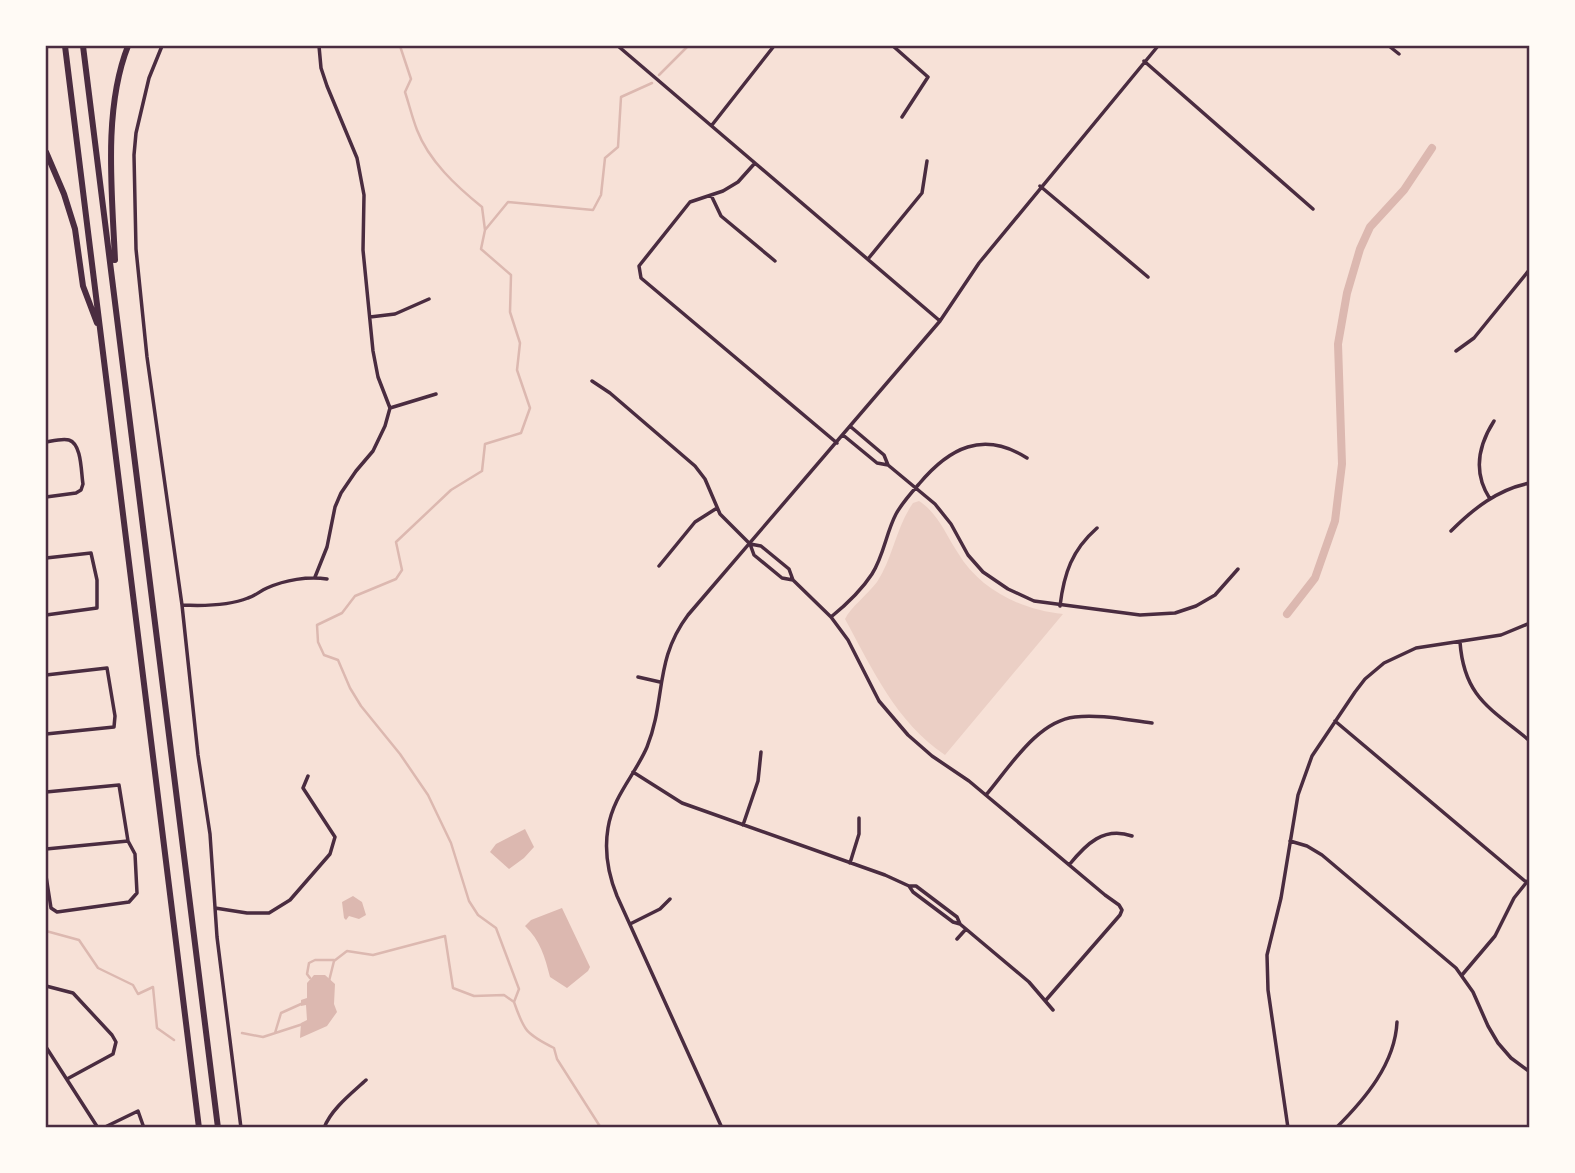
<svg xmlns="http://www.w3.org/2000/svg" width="1575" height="1173" font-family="'Fira Sans Condensed',sans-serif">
<rect width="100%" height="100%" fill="#f7e1d7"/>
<!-- green -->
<path fill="#ebcfc5" d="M919,501C938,513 946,535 958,553C980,590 1022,610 1063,614L945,755C896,722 873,670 845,619C850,608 868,594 877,582C893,558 896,527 913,503Z"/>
<!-- water -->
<path fill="#dcb8b0" d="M525,829L534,847L524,858L509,869L490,852L496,844Z
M353,896L362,902L366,915L359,919L349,916L346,920L344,918L342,902Z
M562,908L590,967L588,971L567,988L550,977C545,957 540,940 525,926L531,920Z
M314,975H325L335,984L334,1004L337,1012L327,1026L300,1038L301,1023L307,1020L306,1005L301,1006V1000L307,998V983Z"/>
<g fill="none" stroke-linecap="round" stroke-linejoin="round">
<!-- stream -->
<path stroke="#dcb8b0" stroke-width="2.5" d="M400,46L411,79L405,92C409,104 412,117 417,130C429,161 456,186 482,207L485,230L481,249L511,275L510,312L520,343L517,370L530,408L521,433L485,444L482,471L451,490L396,542L402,570L396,579L355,596L342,613L317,625L318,642L324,655L338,660L350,688L361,706L400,754L428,795L451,843L469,901L478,915L496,928L519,989L514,1002C524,1031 526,1034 554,1048L557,1059L601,1128
M659,75L688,46
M485,230L508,202L593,210L601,195L605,158L618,147L621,97L652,83
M46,931L79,940L98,968L133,985L138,994L153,987L157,1028L174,1040
M310,978L307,974L309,963L315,960H334
M329,981L334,961L347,951L373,955L445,936L453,988L474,996L504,995L514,1002
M242,1033L263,1037L303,1024
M275,1033L281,1013L301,1004"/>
<!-- canal -->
<path stroke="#dcb8b0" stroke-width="8" d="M1287,614L1315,578L1335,521L1342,464L1338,344L1347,293L1360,249L1370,227L1404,190L1432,148"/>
<!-- minor -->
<path stroke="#4a2c40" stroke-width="3.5" d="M162,46L149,78L136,133L134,155L136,249L147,357L182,605L198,755L210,834L217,937L241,1128
M618,46L940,321
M893,46L928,77L902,117
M1389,46L1399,54
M1144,61L1313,209
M712,125L774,46
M755,163L738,182L723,191L690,202L639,266L641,278L837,443
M1040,186L1148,277
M711,195L721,216L775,261
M868,259L922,193L927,161
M370,317L395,314L429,299
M1456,351L1474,338L1530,269
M592,381L610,393L695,466L705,479L720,514L750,544L754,555L782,578L793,580
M390,408L436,394
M851,427L884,455L888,465
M843,435L877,463L888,465L935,504L951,524L968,555L983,572L1008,589L1034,601L1140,615L1175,613L1196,606L1215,595L1238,569
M46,442C52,441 63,438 69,440C82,444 81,473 83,484L81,490L76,493L46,497
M1490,499C1473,473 1478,446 1494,421
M1451,531C1473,509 1498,489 1530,483
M750,544L761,546L789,569L793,580L831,617L848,640L879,701L908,735L932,756L969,781L1105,895L1119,905L1122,910L1120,915L1046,1000
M46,558L91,553L97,580V608L46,615
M659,566L695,522L717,508
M315,577L327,547L335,507L341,493L356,471L373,451L385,426L390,408L378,377L373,351L363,250L364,195L357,158L327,86L321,68L319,46
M182,605C203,606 228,606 248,598C255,596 260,591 267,588C285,580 308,576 327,579
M1060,606C1064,573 1072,550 1097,528
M831,617C847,604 861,591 872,574C884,555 886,533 896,514C902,503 911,493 919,484C949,448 983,430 1027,458
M1460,642C1464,697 1490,708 1530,741
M46,675L107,668L115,716L114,727L46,734
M638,677L660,682
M1335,721L1526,882
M633,772L682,803L885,875L909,886H916L957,917L960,924L1029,982L1053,1010
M46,792L119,785L128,841L135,854L137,893L129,902L57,912L51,908L46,876
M986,795C1009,768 1037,721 1075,717C1099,714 1127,720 1152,723
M743,825L758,781L761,752
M1290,841L1307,846L1322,855L1456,968L1473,992L1488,1026L1498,1043L1511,1058L1530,1072
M46,849L128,841
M850,863L859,834V818
M1069,865C1086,844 1104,826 1132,836
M909,886L913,892L953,922L960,924
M215,908L247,913H269L290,900L330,854L335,837L303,788L308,776
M630,924L660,909L670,899
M957,939L966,929
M1462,975L1495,936L1514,898L1530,878
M46,986L73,993L112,1035L116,1042L113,1054L67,1079
M46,1047L98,1128
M103,1128L138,1111L144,1128
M324,1128C331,1109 352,1093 366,1080
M722,1128L617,896C608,874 604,852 608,828C613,796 635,775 647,747C666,700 654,660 688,615L940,321L979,263L1158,46
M1288,1128L1268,990L1267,955L1281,898L1298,795L1312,756L1355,692L1365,679L1384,663L1416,648L1501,635L1530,623
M1336,1128C1365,1099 1395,1064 1397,1022"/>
<!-- motorway -->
<path stroke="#4a2c40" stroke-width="6" d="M65,46L199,1128
M83,46L218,1128
M46,152L64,194L75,229L83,286L97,323
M115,260C112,192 103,109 128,46"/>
</g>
<!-- border -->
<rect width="1575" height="1173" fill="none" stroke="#fffaf5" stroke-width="94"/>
<rect x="47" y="47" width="1481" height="1079" fill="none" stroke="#4a2c40" stroke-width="2.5"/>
</svg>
